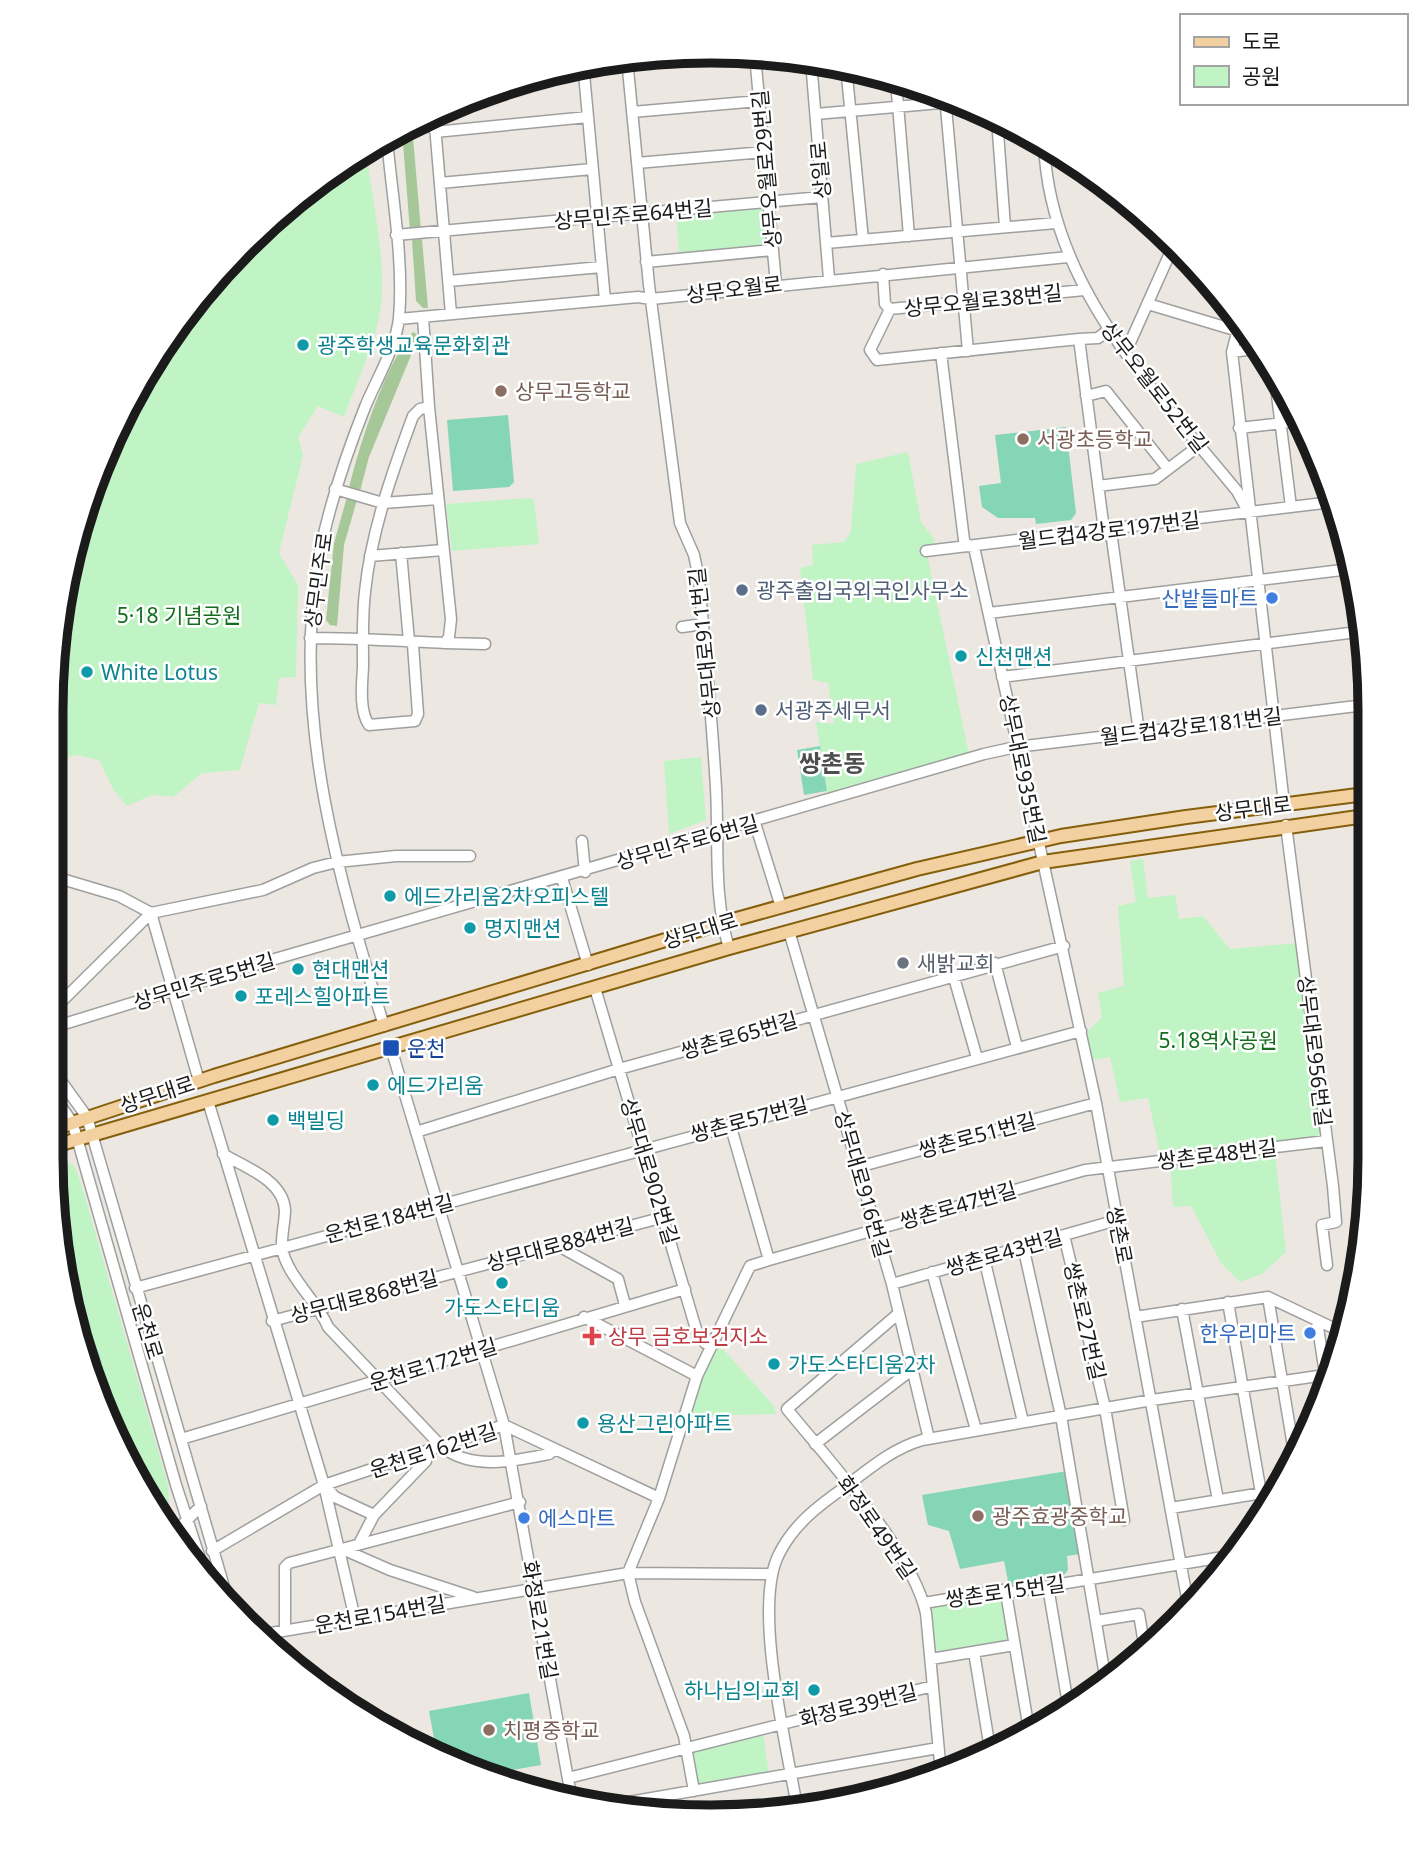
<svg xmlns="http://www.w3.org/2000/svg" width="1421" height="1868" font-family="'Noto Sans','Noto Sans KR',sans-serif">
<rect width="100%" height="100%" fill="#ece8e1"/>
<!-- forest -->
<path fill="#a6c899" d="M412,126L421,230L410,231L402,131Z
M422,239L428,308H423L416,301L412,240Z
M413,332L419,336L369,457L360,491L349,488C359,446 385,364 413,332Z
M347,497L357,500L344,545L337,626L330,625L326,620L334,543Z"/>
<!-- park -->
<path fill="#c0f4c5" d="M366,150C372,200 386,255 381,305C376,343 357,381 344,417L318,406L298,437L303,455L279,553L298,585L296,677L279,678L276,705L259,703L240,770L202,773L173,797L152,795L127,806L113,789L99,760L77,755L52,761V668L73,539L119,419L187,309L344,162Z
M759,206L765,210L768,239L763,245L679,253L676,214Z
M908,452L921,522L935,540L928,559L969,754L828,796L816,722L834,724L828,683L813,680L800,568L813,565L812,545L844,542L851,531L856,464Z
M529,498L534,500L539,544L452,551L446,504Z
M701,757L706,820L669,834L664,761Z
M1143,859L1148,898L1175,895L1179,919L1203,916L1230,949L1299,943L1321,1133L1315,1137L1274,1143L1286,1252L1262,1274L1240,1282L1221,1263L1191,1206L1173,1207L1170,1163L1197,1159L1196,1150L1160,1154L1148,1098L1120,1102L1110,1057L1092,1060L1087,1032L1102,1017L1098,993L1124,986L1118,906L1136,902L1130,861Z
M67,1161L75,1167L80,1180L168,1485L169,1511L164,1520L139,1488L73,1329L51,1163Z
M715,1349H723L774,1406L776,1414L689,1416L698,1381Z
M1003,1593L1010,1640L1008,1644L941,1654L934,1647L929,1604Z
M763,1734L769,1774L702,1786L698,1783L693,1754L697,1750Z"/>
<!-- pitch -->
<path fill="#85d5b7" d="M508,415L514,482L509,487L453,491L447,420Z
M1066,427L1076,513L1071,520L1036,524L1035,518H998L982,507L979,486L1001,483L995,435Z
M820,746L827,791L804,795L797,750Z
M1067,1471L1080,1554L1067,1556L1068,1570L1063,1576L1009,1586L1004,1561L960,1569L949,1531L928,1525L922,1495Z
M529,1693L541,1765L490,1774L437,1755L429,1711Z"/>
<!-- water -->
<path fill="#a5cad6" d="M73,1328C107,1338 104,1381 107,1411Z"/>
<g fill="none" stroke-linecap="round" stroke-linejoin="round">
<!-- minor casing -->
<g stroke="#9f9f9f" stroke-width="13">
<path id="minor" d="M755,55L776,284
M627,59L649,285L680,523L694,555L699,579C705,649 712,718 716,788C719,842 713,896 729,948
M811,61L829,279
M583,63L605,300
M574,66L725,52
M846,66L863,240
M896,81L909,236
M945,96L968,351
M632,112L759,101
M434,114L451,314
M816,114L963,101
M997,119L1005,227
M435,132L588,117
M1044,144C1050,286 1152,387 1237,491L1245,506
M637,163L764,152
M440,183L592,169
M396,235L822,197
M826,243L1056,223
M1173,248L1183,251
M646,262L773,250
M883,274L885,304L890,309
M449,281L601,267
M1084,290L890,309L870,350L877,360L1079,339L1104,530L1112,539L1139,732
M1148,304L1238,331
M423,317L429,407
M399,319L638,297L651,299L1068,257
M1240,321L1232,352L1284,804
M1079,339L1098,338L1107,331
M1124,350L1129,345L1175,242
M1232,352L1261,348
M941,353L964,540L967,546L974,547L1096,1103L1189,1609
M1274,371L1291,507
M1086,396L1106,391L1168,469
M1239,428L1300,421
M1324,471L1328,502
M1098,486L1155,479L1200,445
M335,489L383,503L438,499
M926,551L1332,502
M370,556L443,550
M989,613L1350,569
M682,627L703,624
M310,638C355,638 400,641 445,643L449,637L451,619L429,407L420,409L413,416C392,473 371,532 365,592C362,617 363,642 363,667C362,684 359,711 369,725L415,721L418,714L413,645L409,641L401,553
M445,643L485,644
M1002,677L1365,631
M755,823L781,907
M1286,825L1333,1186L1336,1222L1322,1225L1327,1265
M582,841L585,872
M52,876L119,896L151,913L199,1081
M562,878L588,965
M789,931L892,1284L929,1439
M995,963L1017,1047
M953,974L977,1058
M595,988L696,1329L705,1343L714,1344
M51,1012L151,913L263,890L313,868L337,862L396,856H470
M384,1026C339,878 293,725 317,569C326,513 344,460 365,407C376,380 396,348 399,318C404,260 392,197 387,139
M51,1028L268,961L984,754L1016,747L1365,705
M391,1048L504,1425L572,1801
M51,1067L87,1117L229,1604
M51,1092L72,1122L77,1138L176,1485L205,1574
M208,1101L324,1485L355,1619
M730,1124L769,1260L1085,1170L1326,1141
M416,1132L619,1069L1064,946
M223,1154C246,1168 283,1180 285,1210C285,1222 281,1236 282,1248C286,1275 318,1302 328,1327L441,1446C471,1471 514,1461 549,1454L554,1450
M858,1167L1096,1103
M1064,1235L1105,1408L1124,1520
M562,1244L564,1249L618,1279L625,1305
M1023,1246L1061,1416L1106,1682
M984,1258L1023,1422
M932,1272L976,1430
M892,1284L1117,1220
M135,1288L1081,1031
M1268,1297L1295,1458
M1228,1302L1261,1493
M1182,1309L1218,1500
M899,1313L787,1409C829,1461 912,1550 926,1613L941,1773
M584,1317L697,1376
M1135,1317L1268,1297L1344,1333
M272,1321L664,1217
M1317,1321L1327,1387
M181,1439L685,1289
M815,1444L914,1368
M327,1488L335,1497L374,1515
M1171,1508L1280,1490
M174,1533L201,1506
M360,1542L374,1515L426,1461L427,1451
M340,1548L390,1570L473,1597
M212,1551L324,1485L504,1425L659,1498
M1048,1587L1069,1710
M1006,1593L1029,1730
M924,1603L1002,1590L1006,1593L1229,1556
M1096,1621L1139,1614L1145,1650
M285,1630V1567L289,1563L520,1502
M259,1635L628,1573L772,1574
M974,1652L990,1749
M931,1659L1014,1645
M941,1769L953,1767
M568,1778L933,1686
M694,1791L684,1736L635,1602L628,1573L659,1498L697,1376L750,1266L769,1260
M606,1806L938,1748
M797,1807C787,1747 752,1606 779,1554C794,1524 818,1506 845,1487C870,1468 892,1449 922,1440L1152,1400L1325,1375"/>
</g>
<!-- major casing -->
<g stroke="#855f0c" stroke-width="16">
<path id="major" d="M51,1130L214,1076L722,923L917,869L1061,836L1186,817L1365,794
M51,1147L729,948L1043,862L1365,816"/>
</g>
<!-- minor -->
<use href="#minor" stroke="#fff" stroke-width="10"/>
<!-- major -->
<use href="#major" stroke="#f3d09f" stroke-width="12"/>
</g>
<!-- markers -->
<g fill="#0f9aa8" stroke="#fff" stroke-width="2.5">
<circle cx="303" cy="345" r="7"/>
<circle cx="961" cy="656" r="7"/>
<circle cx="87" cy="672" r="7"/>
<circle cx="390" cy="896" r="7"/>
<circle cx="470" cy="928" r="7"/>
<circle cx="298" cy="969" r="7"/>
<circle cx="241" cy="996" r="7"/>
<circle cx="373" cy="1085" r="7"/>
<circle cx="273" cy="1120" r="7"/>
<circle cx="502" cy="1283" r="7"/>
<circle cx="774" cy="1364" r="7"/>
<circle cx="583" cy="1423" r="7"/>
<circle cx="814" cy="1690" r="7"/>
</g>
<g fill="#8d6e63" stroke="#fff" stroke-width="2.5">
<circle cx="501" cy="391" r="7"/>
<circle cx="1023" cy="439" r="7"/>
<circle cx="978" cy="1516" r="7"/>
<circle cx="489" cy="1730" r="7"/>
</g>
<g fill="#5c6f8a" stroke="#fff" stroke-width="2.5">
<circle cx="742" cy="590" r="7"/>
<circle cx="761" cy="710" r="7"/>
</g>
<g fill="#3f7fe0" stroke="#fff" stroke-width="2.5">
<circle cx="1272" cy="598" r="7"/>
<circle cx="1310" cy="1333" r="7"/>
<circle cx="524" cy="1518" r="7"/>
</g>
<circle fill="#6b7280" stroke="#fff" stroke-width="2.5" cx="903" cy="963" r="7"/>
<rect fill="#1a4fb4" stroke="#fff" stroke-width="2.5" x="382" y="1039" width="18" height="18" rx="3.5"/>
<path fill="#e0444e" stroke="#fff" stroke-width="2.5" d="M588.5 1325.5h7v7h7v7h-7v7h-7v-7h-7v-7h7z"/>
<g text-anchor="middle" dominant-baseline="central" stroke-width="5" stroke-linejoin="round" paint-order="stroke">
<!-- street labels -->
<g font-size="21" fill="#1b1b1b" stroke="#fff">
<text transform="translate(766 169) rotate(-95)">상무오월로29번길</text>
<text transform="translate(820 170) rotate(-95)">상일로</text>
<text transform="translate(633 214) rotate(-5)">상무민주로64번길</text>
<text transform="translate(734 289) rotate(-7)">상무오월로</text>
<text transform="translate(983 300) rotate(-6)">상무오월로38번길</text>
<text transform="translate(1155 387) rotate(52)">상무오월로52번길</text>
<text transform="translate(1109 530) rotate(-7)">월드컵4강로197번길</text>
<text transform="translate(318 580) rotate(-82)">상무민주로</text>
<text transform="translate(704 643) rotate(-96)">상무대로911번길</text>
<text transform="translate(1191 726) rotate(-7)">월드컵4강로181번길</text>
<text transform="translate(1023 769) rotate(78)">상무대로935번길</text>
<text transform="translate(1253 808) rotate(-7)">상무대로</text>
<text transform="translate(687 842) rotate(-16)">상무민주로6번길</text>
<text transform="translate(700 930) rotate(-17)">상무대로</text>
<text transform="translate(204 981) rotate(-17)">상무민주로5번길</text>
<text transform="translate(739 1035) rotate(-16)">쌍촌로65번길</text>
<text transform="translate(1315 1051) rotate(83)">상무대로956번길</text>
<text transform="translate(157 1094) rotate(-18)">상무대로</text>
<text transform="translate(749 1119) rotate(-15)">쌍촌로57번길</text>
<text transform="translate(977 1135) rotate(-15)">쌍촌로51번길</text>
<text transform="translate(1217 1154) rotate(-7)">쌍촌로48번길</text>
<text transform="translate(650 1171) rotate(73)">상무대로902번길</text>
<text transform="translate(863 1184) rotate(74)">상무대로916번길</text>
<text transform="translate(958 1205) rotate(-16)">쌍촌로47번길</text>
<text transform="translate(389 1218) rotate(-15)">운천로184번길</text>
<text transform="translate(1120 1235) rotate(79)">쌍촌로</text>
<text transform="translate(560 1244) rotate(-15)">상무대로884번길</text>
<text transform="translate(1004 1252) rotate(-16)">쌍촌로43번길</text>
<text transform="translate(364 1296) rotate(-15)">상무대로868번길</text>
<text transform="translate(1085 1321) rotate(77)">쌍촌로27번길</text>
<text transform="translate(148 1331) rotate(73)">운천로</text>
<text transform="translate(433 1364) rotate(-17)">운천로172번길</text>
<text transform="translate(433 1450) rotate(-18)">운천로162번길</text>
<text transform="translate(877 1527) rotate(55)">화정로49번길</text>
<text transform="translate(1005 1591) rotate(-8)">쌍촌로15번길</text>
<text transform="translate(380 1614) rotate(-10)">운천로154번길</text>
<text transform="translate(540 1620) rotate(80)">화정로21번길</text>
<text transform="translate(858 1705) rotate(-14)">화정로39번길</text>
</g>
<!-- culture labels -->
<g font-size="21" fill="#0d838f" stroke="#fff" text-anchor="start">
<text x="317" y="345">광주학생교육문화회관</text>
<text x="975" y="656">신천맨션</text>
<text x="101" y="672">White Lotus</text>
<text x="404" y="896">에드가리움2차오피스텔</text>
<text x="484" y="928">명지맨션</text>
<text x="312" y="969">현대맨션</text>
<text x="255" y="996">포레스힐아파트</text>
<text x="387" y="1085">에드가리움</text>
<text x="287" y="1120">백빌딩</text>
<text x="502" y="1307" text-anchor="middle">가도스타디움</text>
<text x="788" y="1364">가도스타디움2차</text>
<text x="597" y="1423">용산그린아파트</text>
<text x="800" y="1690" text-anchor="end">하나님의교회</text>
</g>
<!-- education labels -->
<g font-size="21" fill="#785e54" stroke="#fff" text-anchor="start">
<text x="515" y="391">상무고등학교</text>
<text x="1037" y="439">서광초등학교</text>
<text x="992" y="1516">광주효광중학교</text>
<text x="503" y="1730">치평중학교</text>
</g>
<!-- service labels -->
<g font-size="21" fill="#4e5e75" stroke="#fff" text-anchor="start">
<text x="756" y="590">광주출입국외국인사무소</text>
<text x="775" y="710">서광주세무서</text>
</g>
<!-- shop labels -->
<g font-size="21" fill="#366cbe" stroke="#fff" text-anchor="end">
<text x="1258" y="598">산밭들마트</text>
<text x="1296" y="1333">한우리마트</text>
<text x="538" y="1518" text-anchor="start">에스마트</text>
</g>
<!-- park labels -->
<g font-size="21" fill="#146e1d" stroke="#fff">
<text x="179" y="615">5·18 기념공원</text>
<text x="1218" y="1040">5.18역사공원</text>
</g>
<!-- worship labels -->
<g font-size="21" fill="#5b616d" stroke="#fff" text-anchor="start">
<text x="917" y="963">새밝교회</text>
</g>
<!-- transit labels -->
<g font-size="21" fill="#164399" stroke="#fff" text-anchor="start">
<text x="407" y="1048">운천</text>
</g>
<!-- health labels -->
<g font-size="21" fill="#be3a42" stroke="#fff" text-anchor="start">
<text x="608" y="1336">상무 금호보건지소</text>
</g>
<!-- quarter labels -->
<g font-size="24" font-weight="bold" fill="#4e4e4e" stroke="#fff">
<text x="832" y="762">쌍촌동</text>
</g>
</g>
<!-- crop -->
<path d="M0 0H1421V1868H0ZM710 63H711A647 647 0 0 1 1358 710V1158A647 647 0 0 1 711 1805H710A647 647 0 0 1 63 1158V710A647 647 0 0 1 710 63Z" fill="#fff" fill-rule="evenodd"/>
<path fill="none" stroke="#1b1b1b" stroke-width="9" d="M710 63H711A647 647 0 0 1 1358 710V1158A647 647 0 0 1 711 1805H710A647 647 0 0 1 63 1158V710A647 647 0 0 1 710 63Z"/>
<!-- legend -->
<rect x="1180" y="14" width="228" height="91" fill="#ffffff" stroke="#a4a4a4" stroke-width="2"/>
<rect x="1194" y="37" width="35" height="10" fill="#f3d09f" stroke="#a4a4a4" stroke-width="2"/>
<text x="1242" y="49" font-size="21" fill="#1b1b1b">도로</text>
<rect x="1194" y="66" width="35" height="21" fill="#c0f4c5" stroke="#a4a4a4" stroke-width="2"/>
<text x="1242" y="84" font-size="21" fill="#1b1b1b">공원</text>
</svg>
